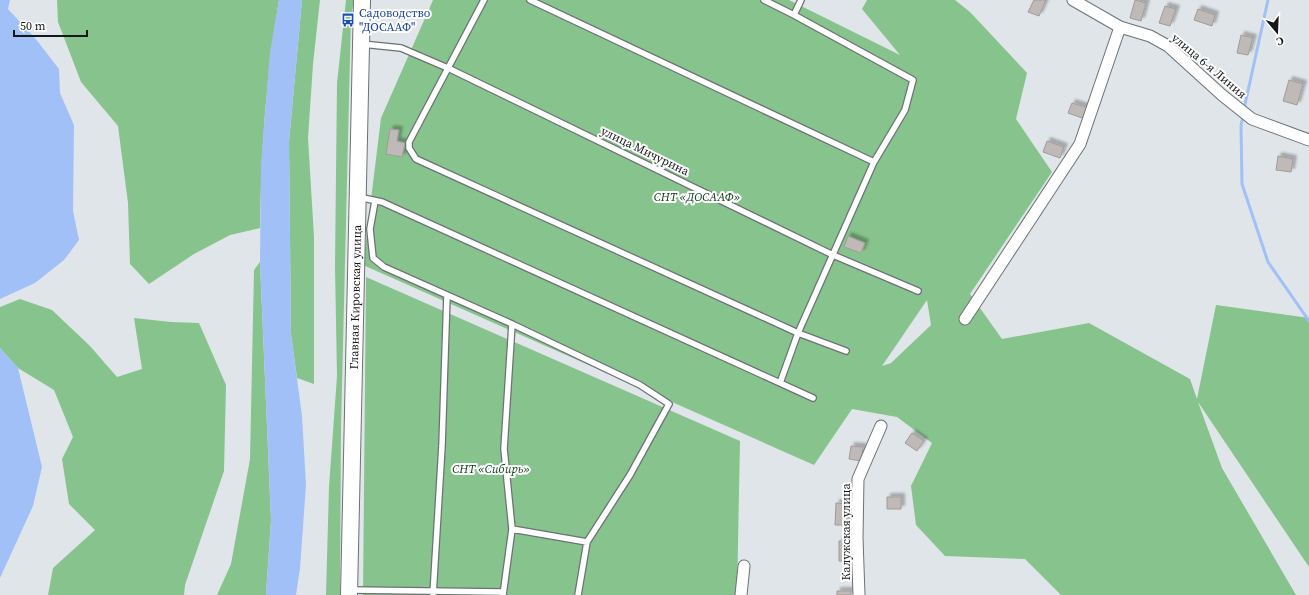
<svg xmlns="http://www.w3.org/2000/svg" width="1309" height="595" font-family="'Source Serif 4',serif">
<defs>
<filter id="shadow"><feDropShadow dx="3.5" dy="-3.5" stdDeviation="1" flood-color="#0004"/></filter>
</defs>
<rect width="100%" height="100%" fill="#e0e5e9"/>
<!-- green -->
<path fill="#87c38d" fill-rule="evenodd" d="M57,0H279C266,76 261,151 260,228L230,235L194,254L149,284L130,264L128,203L118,126L81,82L58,22Z
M302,0H320L313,64L308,138L314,237V384L297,378L291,334L289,142Z
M346,0H354L351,16L341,427L340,595H326L329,487L337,376L335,267L337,83Z
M433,0H789L900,55L862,9L867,0H955L970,12L1027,73L1016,119L1052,172L970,294L1002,339L1089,323L1190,379L1197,399L1216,305L1309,318V567L1198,402L1222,468L1296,595H1061L1025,559L945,556L916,525L911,486L932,443L897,417L852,409L814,465L363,265L381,118ZM927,300L931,325L891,363L882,366Z
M260,262L271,520L266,595H217L231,564L250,459L254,270Z
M366,277L740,441L737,595H363Z
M20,299L52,310L90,346L117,377L142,369L134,318L171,322L199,323L226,385L224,471L185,585L184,595H48L53,568L95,530L69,504L62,459L73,437L54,390L18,368L0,348V307Z"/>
<!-- water -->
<path fill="#a0c0f7" d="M0,0H10L8,9L35,38L59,69L60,93L74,125L73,211L79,240L64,260L35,283L0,299Z
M279,0H302L289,142L291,334L302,416L306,485L300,568L296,595H266L271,520L260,262L261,164L270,52Z
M0,348L18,368L42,467L33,506L0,578Z"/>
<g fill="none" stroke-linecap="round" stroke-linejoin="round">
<!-- stream -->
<path stroke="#a0c0f7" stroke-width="3" d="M1244,109L1268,0
M1243,115L1241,126L1242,184L1268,262L1309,321"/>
</g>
<!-- building -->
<path fill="#bfbab7" stroke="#a09b98" filter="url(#shadow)" d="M1034,0H1046L1039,16L1028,12Z
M1135,0L1146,3L1141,21L1130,18Z
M1165,6L1176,9L1170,26L1159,23Z
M1198,9L1215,15L1212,26L1194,20Z
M1241,35L1253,38L1248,55L1237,53Z
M1289,80L1303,84L1297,105L1283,101Z
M1072,103L1089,108L1085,119L1068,113Z
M390,129L399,130L397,141L405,143L402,157L386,154Z
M1047,141L1064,147L1060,158L1043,152Z
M1278,156L1293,159L1291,172L1276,170Z
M848,236L865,243L861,253L844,247Z
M912,433L924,441L917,451L905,443Z
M851,446L863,447L861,461L849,459Z
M887,497H901V509H887Z
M836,503L850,504L849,525H835Z
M839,541H852V561H839Z
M837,591H851V595H837Z"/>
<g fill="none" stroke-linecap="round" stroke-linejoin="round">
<!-- lane casing -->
<g stroke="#6d7175" stroke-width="8">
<path id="lane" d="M484,0L409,142V148L416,159L798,333L846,351
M530,0L874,162
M764,0L794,15
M362,44L401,48L450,69L833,255L918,291
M358,197L382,202L813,398
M375,201L370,229L373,258L384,267L512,324L640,385L669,404L630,475L587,542L578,595
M780,383L798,333L874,162L905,110L913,80L794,15L801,0
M512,529L587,542
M351,590L503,592
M433,595L442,446L447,295
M503,595L512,529L504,449L512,324"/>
</g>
<!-- street casing -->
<g stroke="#6d7175" stroke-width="13">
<path id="street" d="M1073,0L1120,27L1150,36L1168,46L1222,95L1252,119L1309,140
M965,319L1080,144L1120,27
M741,595L744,566
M859,595L857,538L858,479L881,426"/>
</g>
<!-- secondary casing -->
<g stroke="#6d7175" stroke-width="18">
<g id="secondary">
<path id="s1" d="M349,595L362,0"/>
</g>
</g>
<!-- lane -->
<use href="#lane" stroke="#fff" stroke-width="5.5"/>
<!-- street -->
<use href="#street" stroke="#fff" stroke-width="11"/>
<!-- secondary -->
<use href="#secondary" stroke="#fff" stroke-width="16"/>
</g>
<!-- icons -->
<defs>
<g id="bus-bare" transform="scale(1.08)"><path d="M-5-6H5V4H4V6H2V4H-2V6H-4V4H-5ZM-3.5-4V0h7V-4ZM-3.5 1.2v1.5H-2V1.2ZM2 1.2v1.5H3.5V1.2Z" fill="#1a4fb4" stroke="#fff" stroke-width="2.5" paint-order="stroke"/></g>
</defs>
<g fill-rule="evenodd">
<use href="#bus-bare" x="348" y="20"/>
</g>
<g text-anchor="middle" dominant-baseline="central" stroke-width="4" stroke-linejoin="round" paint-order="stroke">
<!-- transit labels -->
<g font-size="12" fill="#164399" stroke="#fff" text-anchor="start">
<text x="359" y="13">Садоводство<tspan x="359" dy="14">"ДОСААФ"</tspan></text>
</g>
<!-- street labels -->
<g font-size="12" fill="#161719" stroke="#fff">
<text transform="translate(1209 66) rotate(40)">улица 6-я Линия</text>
<text transform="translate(645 151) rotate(26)">улица Мичурина</text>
<text stroke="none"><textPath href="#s1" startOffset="298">Главная Кировская улица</textPath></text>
<text transform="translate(846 532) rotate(-90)">Калужская улица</text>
</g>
<!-- park labels -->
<g font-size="12" font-style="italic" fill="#0a3b15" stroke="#fff">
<text x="697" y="197">СНТ «ДОСААФ»</text>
<text x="491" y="469">СНТ «Сибирь»</text>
</g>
</g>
<!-- north arrow -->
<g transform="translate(1277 32) rotate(161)" stroke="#ffffff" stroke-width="3" paint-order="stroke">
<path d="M0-3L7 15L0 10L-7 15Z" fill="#161719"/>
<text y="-6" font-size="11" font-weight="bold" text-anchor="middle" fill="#161719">С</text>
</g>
<!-- scale -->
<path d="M14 30v6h73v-6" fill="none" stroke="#161719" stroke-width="2"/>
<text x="20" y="30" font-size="12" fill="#161719" stroke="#ffffff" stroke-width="3" paint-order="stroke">50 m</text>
</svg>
